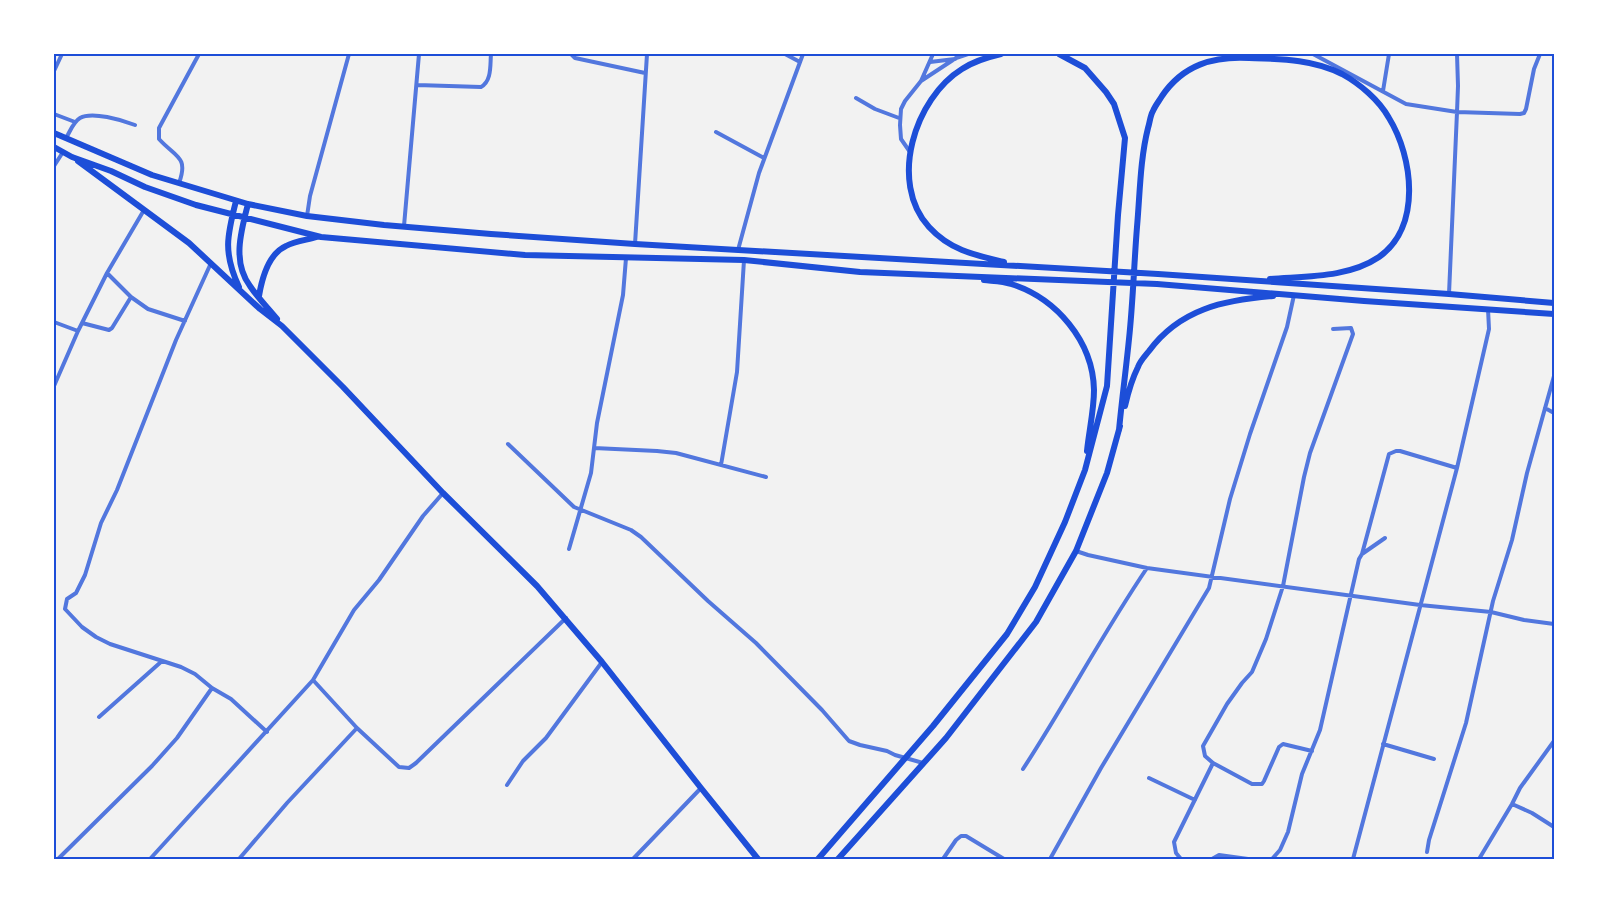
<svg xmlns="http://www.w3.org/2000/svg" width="1608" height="913" font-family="Montserrat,sans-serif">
<rect width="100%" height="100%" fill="#f2f2f2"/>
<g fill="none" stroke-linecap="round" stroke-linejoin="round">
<!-- minor -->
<path stroke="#5277de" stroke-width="4" d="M571,54L575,58L645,73
M785,54L800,62
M1313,54L1406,104L1457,112L1449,294
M1457,54L1458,86L1457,112L1520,114L1524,113L1526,109L1534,69L1540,54
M930,62L955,59
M54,71L62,54
M921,81L956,58L968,54
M417,85L481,87C492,81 490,65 491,54
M1383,91L1389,54
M856,98L875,109L899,118
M54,114L75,122
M716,132L764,158
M66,138C70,132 73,122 80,118C92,111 122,120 135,125
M910,152L901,139L900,125L901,109L905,101L921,81L933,54
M54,166L63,152
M179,183C189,156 175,157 159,139V128L199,54
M307,216L310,196L349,54
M404,226L419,54
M635,244L647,54
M738,250L759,173L803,54
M211,263L176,340L117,490L101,523L85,575L76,593L67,599L65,609L82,627L96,637L110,644L181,667L195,674L212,688L231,699L267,732
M107,273L131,297L148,309L185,321
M54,322L78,331
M82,323L109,330L112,328L131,297
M54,386L78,331L107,273L144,210
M1545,408L1554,413
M508,444L574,507L631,530L641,537L708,601L756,643L822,710L849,741L860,745L887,751L895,755L923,763
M594,448L657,451L676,453L766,477
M721,465L737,372L744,260
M569,549L591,473L597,423L623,295L626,258
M1076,551L1088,555L1147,568L1420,605L1491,612L1524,620L1554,624
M1362,554L1389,454L1396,451H1400L1457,468
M313,680L357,728L399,767L409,768L416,763L566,618
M99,717L162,661
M1383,744L1434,759
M1213,763L1252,784H1262L1264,781L1279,747L1283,744L1312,751
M1023,769C1066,703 1103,633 1147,568
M1149,778L1195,800
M507,785L523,761L546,738L602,662
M1512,804L1532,813L1554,827
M1427,852L1429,840L1466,723L1493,601L1512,540L1527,473L1554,376
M58,859L152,766L177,738L212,688
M150,859L313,680L354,610L379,580L423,516L443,493
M239,859L287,803L357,728
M633,859L701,788
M943,859L956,840L961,836H966L1004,859
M1050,859L1101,768L1209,588L1230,499L1250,434L1287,327L1294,295
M1181,859L1176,853L1174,842L1213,763L1205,756L1203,746L1227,704L1242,683L1252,672L1266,639L1283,586L1304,477L1310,453L1353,334L1351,328L1333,329
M1212,859L1219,855L1248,859
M1272,859L1280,850L1288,832L1302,774L1320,730L1359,559L1362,554L1385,538
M1353,859L1457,468L1489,329L1488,309
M1479,859L1512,804L1520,788L1554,741"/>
<!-- trunk -->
<path stroke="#1d4ed8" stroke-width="6" d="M1001,54C988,57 974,61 962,69C915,98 888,182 929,227C950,250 974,255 1004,262
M54,133L152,175L248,204L307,216L384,225L491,234L635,244L1158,274L1449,294L1554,303
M54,147L72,157L111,171L145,187L196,205L321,237L525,255L744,260L860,272L1157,284L1364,301L1554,314
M78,161L189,243L260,309L282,326L343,387L443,493L537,586L602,662L701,788L758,859
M236,201C227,236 223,253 239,287
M248,204C241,231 232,262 250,286C258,298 268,308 277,319
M984,280C993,281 1003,281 1011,284C1056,298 1093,341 1094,390C1094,410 1089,431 1087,451
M259,296C262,278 268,254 286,246C295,241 307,240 317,237
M1125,406C1128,393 1132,379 1138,367C1140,361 1145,356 1149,351C1180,309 1224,300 1273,296
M1119,430C1122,399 1126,369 1129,339C1133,302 1134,264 1137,227C1140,193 1140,160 1148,128C1150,122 1150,116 1153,111C1155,106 1159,101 1162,96C1183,65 1213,56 1249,58C1280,59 1313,59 1342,74C1360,84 1379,100 1389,118C1413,157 1422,227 1379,257C1348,278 1306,276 1270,279
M818,859L933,726L1007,634L1035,587L1065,522L1085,470L1107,386L1118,215L1125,138L1114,104L1106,92L1085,68L1059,54
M838,859L946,738L1036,622L1076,551L1107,473L1120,426"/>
</g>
<!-- border -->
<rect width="1608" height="913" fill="none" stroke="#ffffff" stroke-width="110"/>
<rect x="55" y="55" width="1498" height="803" fill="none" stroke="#1d4ed8" stroke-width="2"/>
</svg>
